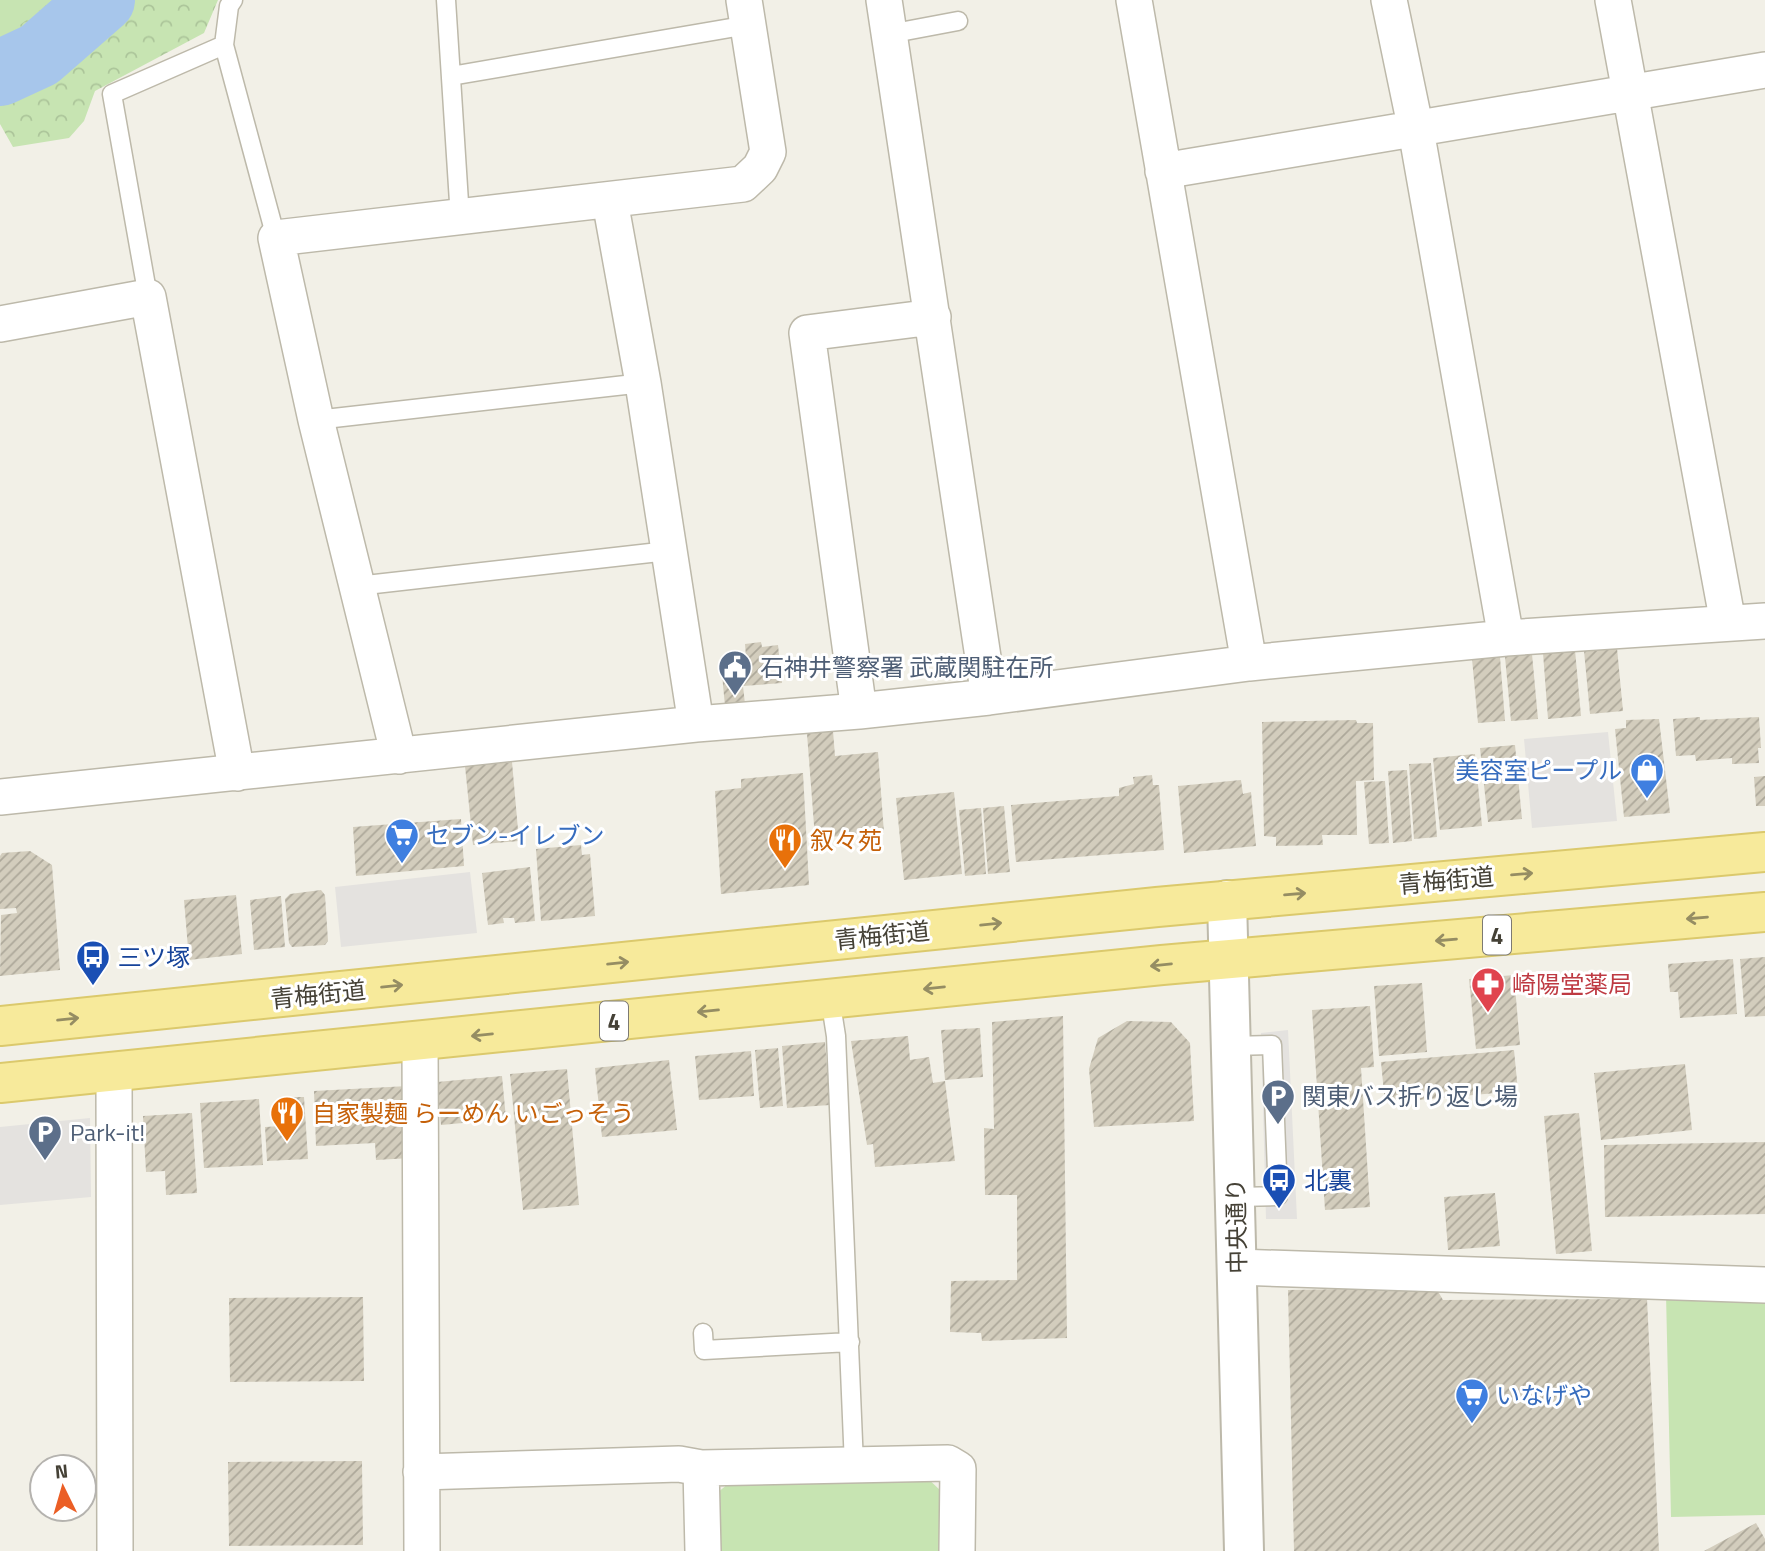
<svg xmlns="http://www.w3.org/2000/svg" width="1765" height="1551" font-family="'Titillium Web','Noto Sans JP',sans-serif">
<defs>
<pattern id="forest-crowns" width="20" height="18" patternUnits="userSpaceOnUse" patternTransform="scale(1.75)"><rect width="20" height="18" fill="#c7e4b2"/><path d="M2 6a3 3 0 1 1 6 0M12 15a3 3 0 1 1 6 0" fill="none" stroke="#acc59a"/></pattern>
<pattern id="building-hatch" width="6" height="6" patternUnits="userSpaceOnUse" patternTransform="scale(1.75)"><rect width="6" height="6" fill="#d3cdbd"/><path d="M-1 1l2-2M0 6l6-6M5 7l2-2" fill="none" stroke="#ada89a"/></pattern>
</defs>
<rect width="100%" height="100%" fill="#f2f0e7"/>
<!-- forest -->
<path fill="url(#forest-crowns)" d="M0,0H218L204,33L95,91L84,121L69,138L13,147L0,124Z"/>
<!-- park -->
<path fill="#c7e4b2" d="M0,0H53L0,40Z
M1666,1294L1765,1296V1515L1671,1517Z
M924,1475L941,1491L942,1551H719L717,1493L728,1484Z"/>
<!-- parking -->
<path fill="#e4e2df" d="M1608,732L1617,821L1532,828L1524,739Z
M470,872L477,933L341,947L335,887Z
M1288,1030L1297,1219H1266L1261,1033Z
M90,1118L91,1197L0,1205V1127Z"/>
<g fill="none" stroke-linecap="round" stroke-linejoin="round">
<!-- river -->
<path stroke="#a7c6eb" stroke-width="66" d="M0,73L39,55L102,0"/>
</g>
<!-- building -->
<path fill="url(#building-hatch)" d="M761,642L762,647L778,645L782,683L743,686L745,704L725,706L721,664L735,662V658L746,657L745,644Z
M1617,648L1623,711L1590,714L1584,651Z
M1575,650L1581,716L1548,719L1543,653Z
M1532,654L1538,719L1511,721L1505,657Z
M1500,657L1505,721L1478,723L1472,659Z
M1700,717V720L1759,717L1761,748H1758L1759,763L1732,764V758L1696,761L1695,755L1676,756L1673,719Z
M1659,719L1670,813L1624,817L1615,729L1626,728V720Z
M1356,720L1357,723H1373L1374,780L1356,781L1357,835H1322L1323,845L1276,846V837L1264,836L1262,722Z
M833,731L835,756L878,752L884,833L815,838L807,734Z
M1515,745L1522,819L1488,822L1480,748Z
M1475,754L1482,826L1440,830L1433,758Z
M512,762L519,841L473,845L465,766Z
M1431,763L1437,837L1414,839L1409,764Z
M1407,770L1412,841L1393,843L1388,771Z
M803,773L809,885L721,894L715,791L741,788V779Z
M1152,775L1153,785H1159L1164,850L1016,862L1011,805L1119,796V788L1134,784L1133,777Z
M1765,776V806H1756L1754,777Z
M1241,780L1243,794L1251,792L1256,846L1184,853L1178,786Z
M1385,781L1389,843L1369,844L1364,782Z
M954,792L962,874L904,880L896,798Z
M1004,806L1010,872L988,874L983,808Z
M981,808L986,874L965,876L959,810Z
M461,819L464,866L356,876L353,827Z
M581,845L582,855L590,854L595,916L541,921L536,849Z
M30,851L52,865L60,970L0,976L1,915L17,913L16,908L0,909V856L2,853Z
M530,867L535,921L515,923L514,918H503L504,923L488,925L482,873Z
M321,890L325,895L328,941L325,945L292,947L289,943L285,899L290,894Z
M236,895L242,954L189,960L184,900Z
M281,896L285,947L254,950L250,900Z
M1765,957V1016L1745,1017L1740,959Z
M1733,959L1737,1014L1680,1018L1678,992H1670L1668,964Z
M1514,975L1520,1045L1476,1049L1469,979Z
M1422,983L1427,1052L1379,1056L1374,986Z
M1370,1006L1374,1067L1361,1068L1370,1207L1325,1210L1312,1010Z
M1063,1016L1067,1338L982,1341L981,1333L950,1332L951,1281L1017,1280V1195H985L984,1128L994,1129L992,1022Z
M1127,1021L1171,1022L1190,1043L1194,1121L1094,1127L1089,1069L1098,1038Z
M980,1028L983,1077L945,1080L941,1030Z
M908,1036L910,1060L929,1057L933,1083L945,1081L955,1161L875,1167L873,1144L867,1145L851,1041Z
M825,1042L830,1105L787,1108L782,1046Z
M778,1048L783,1106L760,1108L755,1050Z
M1514,1050L1518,1091L1385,1103L1381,1062Z
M751,1051L754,1096L699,1100L695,1056Z
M669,1060L677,1130L602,1137L595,1068Z
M1685,1064L1692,1130L1601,1140L1594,1073Z
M567,1069L579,1205L523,1210L510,1074Z
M502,1076L506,1119L441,1125L437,1082Z
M408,1086L411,1158L376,1160L375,1143L316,1146L314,1091Z
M280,1097H304L308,1159L267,1161L265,1127L282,1126Z
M259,1099L263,1165L204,1168L200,1103Z
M192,1113L197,1193L166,1195L165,1171L146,1172L143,1116Z
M1579,1113L1592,1251L1556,1254L1544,1116Z
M1765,1142V1214L1605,1217L1604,1145Z
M1495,1193L1500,1246L1448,1250L1444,1197Z
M1349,1283L1436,1288L1443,1300L1647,1299L1659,1551H1294L1288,1290L1345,1289Z
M363,1297L364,1381L230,1382L229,1298Z
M362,1461L363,1545L229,1546L228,1462Z
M1756,1523L1765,1539V1551H1704Z"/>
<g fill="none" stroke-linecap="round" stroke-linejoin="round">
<!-- service casing -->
<g stroke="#bdb9aa" stroke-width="21">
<path id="service" d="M233,0L229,6L224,45L276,238
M446,0L460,218
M889,34L958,21
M451,76L748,25
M148,297L112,94L224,45
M316,420L643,383
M357,586L668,551
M830,998L836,1036L854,1465
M1231,1046L1272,1045L1278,1196L1235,1197
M703,1333L704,1350L850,1342"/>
</g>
<!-- minor casing -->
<g stroke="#bdb9aa" stroke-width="38">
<path id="minor" d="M884,0L989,697
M1134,0L1249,663
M1389,0L1416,130L1506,638
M1613,0L1728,623
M1163,171L1765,70
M610,201L643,383L696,724
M0,324L148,297L237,773
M859,711L807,333L933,317
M399,756L316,420L276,238L743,184L760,168L768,152L744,0
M0,797L696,724L859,711L989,697L1249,663L1506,638L1765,621
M420,1042L422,1551
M114,1073L115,1551
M1237,1267L1765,1285
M701,1468L703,1551
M421,1472L679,1464L701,1468L948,1463L958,1469L957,1551"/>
</g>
<!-- tertiary casing -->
<g stroke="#bdb9aa" stroke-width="42">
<path id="tertiary" d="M1227,900L1244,1551"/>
</g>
<!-- primary casing -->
<g stroke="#dbc96c" stroke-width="42">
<path id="primary" d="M0,1026L1157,907L1765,852
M0,1083L1162,965L1765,912"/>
</g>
<!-- service -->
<use href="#service" stroke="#fff" stroke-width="18"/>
<!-- minor -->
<use href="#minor" stroke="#fff" stroke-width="35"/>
<!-- tertiary -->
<use href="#tertiary" stroke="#fff" stroke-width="38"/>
<!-- primary -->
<use href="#primary" stroke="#f7ea9b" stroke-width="38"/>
</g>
<!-- one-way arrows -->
<defs><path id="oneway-shaft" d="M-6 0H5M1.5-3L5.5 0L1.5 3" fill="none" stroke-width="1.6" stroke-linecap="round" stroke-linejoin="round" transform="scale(1.75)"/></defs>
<g stroke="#958d63">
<use href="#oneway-shaft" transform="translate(1522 874) rotate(-5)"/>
<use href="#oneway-shaft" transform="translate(1295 894) rotate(-5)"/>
<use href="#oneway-shaft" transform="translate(1697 918) rotate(175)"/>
<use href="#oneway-shaft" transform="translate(991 924) rotate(-6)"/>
<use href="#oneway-shaft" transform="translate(1446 940) rotate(175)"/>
<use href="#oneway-shaft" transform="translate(618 963) rotate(-6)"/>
<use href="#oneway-shaft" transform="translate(1161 965) rotate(174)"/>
<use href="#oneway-shaft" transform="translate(392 986) rotate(-6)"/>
<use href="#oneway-shaft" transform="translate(934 988) rotate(174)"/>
<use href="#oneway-shaft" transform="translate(708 1011) rotate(174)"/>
<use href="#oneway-shaft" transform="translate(68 1019) rotate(-6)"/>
<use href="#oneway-shaft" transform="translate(482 1035) rotate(174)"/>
</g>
<!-- icons -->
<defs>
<g id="civic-pin" transform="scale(1.75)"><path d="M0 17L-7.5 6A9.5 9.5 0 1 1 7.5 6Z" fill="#5c6f8a" stroke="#fff"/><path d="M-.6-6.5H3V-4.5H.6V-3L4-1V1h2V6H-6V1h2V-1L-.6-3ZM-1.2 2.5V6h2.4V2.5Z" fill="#fff"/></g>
<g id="shop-pin" transform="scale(1.75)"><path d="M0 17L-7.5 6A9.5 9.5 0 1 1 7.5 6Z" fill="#3f7fe0" stroke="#fff"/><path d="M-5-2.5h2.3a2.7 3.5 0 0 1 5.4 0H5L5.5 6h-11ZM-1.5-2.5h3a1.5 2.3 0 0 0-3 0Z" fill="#fff"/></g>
<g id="supermarket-pin" transform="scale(1.75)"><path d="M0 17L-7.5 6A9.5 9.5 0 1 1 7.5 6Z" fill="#3f7fe0" stroke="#fff"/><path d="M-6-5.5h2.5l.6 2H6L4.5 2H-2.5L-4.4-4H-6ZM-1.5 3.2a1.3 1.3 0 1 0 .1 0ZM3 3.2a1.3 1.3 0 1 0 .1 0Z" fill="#fff"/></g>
<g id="restaurant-pin" transform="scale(1.75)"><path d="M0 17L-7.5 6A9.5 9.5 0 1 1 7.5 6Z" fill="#e8710a" stroke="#fff"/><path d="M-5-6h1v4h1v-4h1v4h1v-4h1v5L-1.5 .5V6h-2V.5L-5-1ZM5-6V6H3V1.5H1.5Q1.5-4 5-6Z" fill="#fff"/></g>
<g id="bus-pin" transform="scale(1.75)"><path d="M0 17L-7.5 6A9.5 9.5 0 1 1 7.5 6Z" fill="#1a4fb4" stroke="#fff"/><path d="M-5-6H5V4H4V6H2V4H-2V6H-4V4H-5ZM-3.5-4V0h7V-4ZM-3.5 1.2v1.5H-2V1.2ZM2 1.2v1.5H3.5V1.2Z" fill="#fff"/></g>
<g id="pharmacy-pin" transform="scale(1.75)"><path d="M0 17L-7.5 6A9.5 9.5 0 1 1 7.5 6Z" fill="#e0444e" stroke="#fff"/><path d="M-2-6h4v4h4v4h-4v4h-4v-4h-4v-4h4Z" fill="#fff"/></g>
<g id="parking-pin" transform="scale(1.75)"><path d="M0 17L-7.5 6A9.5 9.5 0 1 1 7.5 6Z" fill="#5c6f8a" stroke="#fff"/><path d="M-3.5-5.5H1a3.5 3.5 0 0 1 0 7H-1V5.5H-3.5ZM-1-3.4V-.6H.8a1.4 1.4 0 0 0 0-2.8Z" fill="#fff"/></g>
</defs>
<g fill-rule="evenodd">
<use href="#civic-pin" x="735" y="667"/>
<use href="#shop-pin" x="1647" y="770"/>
<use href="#supermarket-pin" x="402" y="835"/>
<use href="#restaurant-pin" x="785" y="840"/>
<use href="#bus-pin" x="93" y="957"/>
<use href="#pharmacy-pin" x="1488" y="984"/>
<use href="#parking-pin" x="1278" y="1096"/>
<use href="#restaurant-pin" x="287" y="1113"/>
<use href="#parking-pin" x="45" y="1132"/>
<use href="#bus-pin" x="1279" y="1180"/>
<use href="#supermarket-pin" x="1472" y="1395"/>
</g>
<g text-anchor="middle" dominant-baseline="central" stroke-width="6" stroke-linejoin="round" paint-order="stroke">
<!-- shield labels -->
<g fill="#fff" stroke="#7d7a72" stroke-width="2">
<rect x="1483" y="915.5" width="28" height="39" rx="5"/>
<rect x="600" y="1001.5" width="28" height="39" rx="5"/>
</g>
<g font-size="23" font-weight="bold" fill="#454136">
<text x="1497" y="935">4</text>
<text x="614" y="1021">4</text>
</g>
<!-- service labels -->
<g font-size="24" fill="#4e5e75" stroke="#fff" text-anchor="start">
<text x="760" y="667">石神井警察署 武蔵関駐在所</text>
<text x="1302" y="1096">関東バス折り返し場</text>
<text x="70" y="1132">Park-it!</text>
</g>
<!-- shop labels -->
<g font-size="24" fill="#366cbe" stroke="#fff" text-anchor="start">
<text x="1622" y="770" text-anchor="end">美容室ピープル</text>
<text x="426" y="835">セブン-イレブン</text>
<text x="1496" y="1395">いなげや</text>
</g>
<!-- food labels -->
<g font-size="24" fill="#c56008" stroke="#fff" text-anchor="start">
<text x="810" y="840">叙々苑</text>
<text x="312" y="1113">自家製麺 らーめん いごっそう</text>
</g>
<!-- street labels -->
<g font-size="24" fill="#454136" stroke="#fff">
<text transform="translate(1446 880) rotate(-5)">青梅街道</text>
<text transform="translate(882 935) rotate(-6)">青梅街道</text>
<text transform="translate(318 994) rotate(-6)">青梅街道</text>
<text transform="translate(1236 1226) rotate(-91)">中央通り</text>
</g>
<!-- transit labels -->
<g font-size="24" fill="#164399" stroke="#fff" text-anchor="start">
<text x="118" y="957">三ツ塚</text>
<text x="1304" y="1180">北裏</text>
</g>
<!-- health labels -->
<g font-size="24" fill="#be3a42" stroke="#fff" text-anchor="start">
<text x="1512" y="984">崎陽堂薬局</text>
</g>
</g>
<!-- north arrow -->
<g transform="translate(63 1488) rotate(355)"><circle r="33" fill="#ffffff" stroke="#b5b3af" stroke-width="2"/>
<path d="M0-5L12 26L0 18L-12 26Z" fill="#eb5e25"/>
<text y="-10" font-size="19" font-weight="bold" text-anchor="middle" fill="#454136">N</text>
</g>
</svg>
